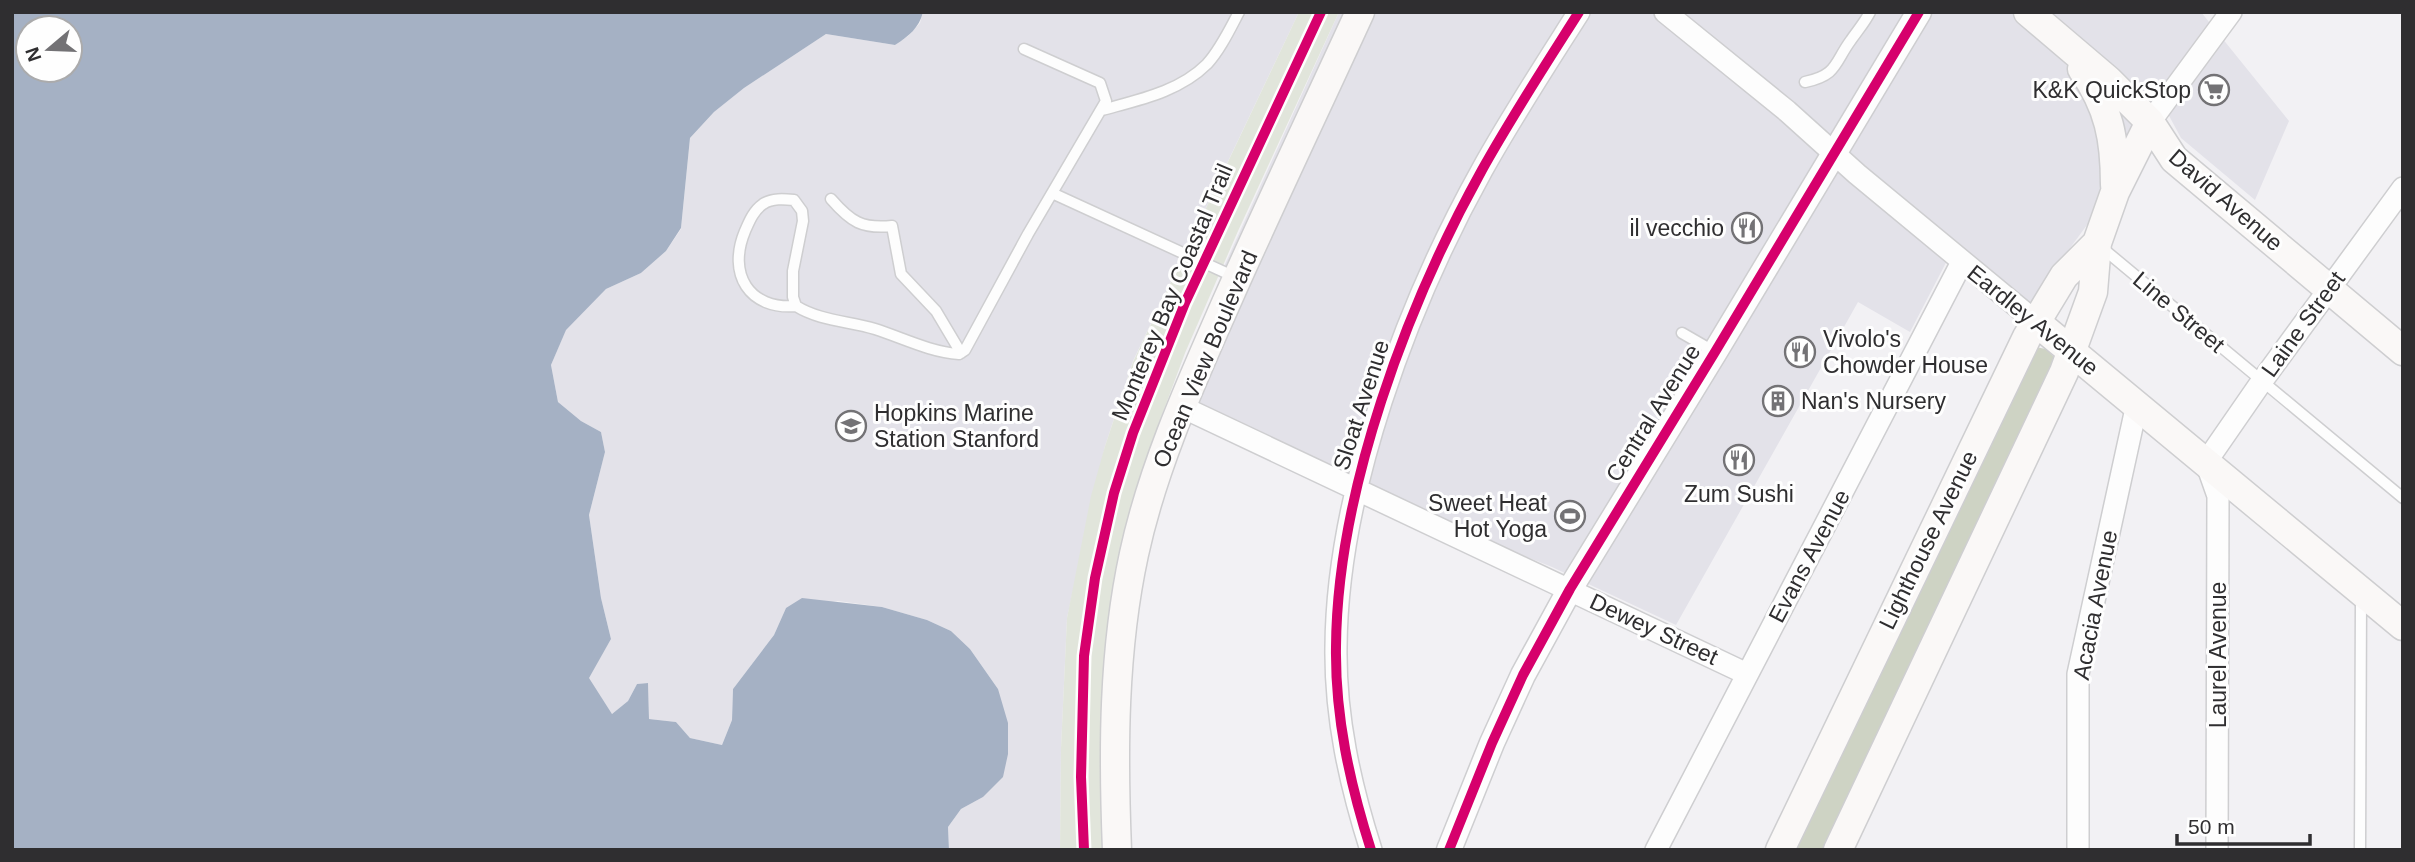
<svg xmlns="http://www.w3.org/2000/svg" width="2415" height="862" font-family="Arial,sans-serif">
<rect width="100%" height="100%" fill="#f2f1f4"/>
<!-- built -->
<path fill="#e3e2e9" d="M923,12H1299L1133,361L1105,446L1067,618L1061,748L1060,850H949L948,827L961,809L983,797L998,689L970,649L951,631L927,620L882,607L838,601L786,608L774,635L733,689L732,720L722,745L690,738L676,722L649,719L648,683L637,684L628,701L612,714L588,678L611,639L601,598L589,515L605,452L601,432L581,421L558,402L551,365L566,329L606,289L641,273L666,251L681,229L690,138L714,112L744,88L826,34L895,45L908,36L920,23Z
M1339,12H2201L2289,121L2255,200L2181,138L2153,86L2098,210L2023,312L1951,253L1910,332L1858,302L1676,625L1552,567L1357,488L1180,406L1237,278L1222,271Z"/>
<!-- green -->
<path fill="#e1e5db" d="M1299,12H1339L1238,231L1185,353L1153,439L1134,504L1105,661L1101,796L1105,850H1060L1061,748L1067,618L1091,496L1105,446L1133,362Z"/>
<!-- forest -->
<path fill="#ced3c4" d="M2035,347L2046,349L2057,360L1826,850H1789Z"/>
<!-- water -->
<path fill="#a5b1c4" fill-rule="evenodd" d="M12,12H923C919,28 909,36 895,45L826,34L744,88L714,112L690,138L681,228L666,251L641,273L606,289L566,330L551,365L558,402L581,421L601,432L605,452L589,515L601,598L611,639L589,678L612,714L628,701L637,684L648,683L649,719L676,722L690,738L722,745L732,720L733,689L774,635L786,608L802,598L882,607L927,620L951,631L970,649L998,689L1008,723V754L1003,777L983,797L961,809L948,827L949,850H12ZM28,28H70V70H28Z"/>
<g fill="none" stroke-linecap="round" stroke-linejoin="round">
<!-- service casing -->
<g stroke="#ceced0" stroke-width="13">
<path id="service" d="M1805,82C1838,75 1834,63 1851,40C1858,30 1865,22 1870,12
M1102,110C1138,100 1179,92 1207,64C1220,50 1230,29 1239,12
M1052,193L1235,277
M831,199C851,222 862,229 892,226L901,274L936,311L961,353
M2101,247L2403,498
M796,306C749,310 727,274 745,231C749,222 753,211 763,204C772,198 784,199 794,200L802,211L803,221L793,271V297L796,306C820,321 849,321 875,329C903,338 930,352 959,354L965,350L1028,234L1106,101L1100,83L1024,49
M1682,333L1715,352
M2360,850L2361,597"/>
</g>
<!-- minor casing -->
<g stroke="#ceced0" stroke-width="24">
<path id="minor" d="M1665,12L1787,111L1857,174L2036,322
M2150,122L2231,12
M1180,406L1747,674
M1371,850C1350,784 1335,717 1336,647C1337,492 1407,305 1482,170C1512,116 1546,64 1579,12
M1656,850L1962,262
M2078,850V674L2137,404
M2217,850L2218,496L2206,462L2262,381L2403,188"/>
</g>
<!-- tertiary casing -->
<g stroke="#ceced0" stroke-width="27">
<path id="tertiary" d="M1449,850L1492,743L1523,675L1570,589L1715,352L1919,12"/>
</g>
<!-- secondary casing -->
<g stroke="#ceced0" stroke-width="31">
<path id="secondary" d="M2028,12L2108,80L2150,122L2174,159L2403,351
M2082,69C2109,107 2115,139 2115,185
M2036,322L2403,626
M1117,850C1113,751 1113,651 1134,554C1153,466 1191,383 1227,301C1270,204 1316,108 1360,12
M1780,850L2027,337L2064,276L2097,243
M1838,850L2064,372L2093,292L2097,243L2115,192L2150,122"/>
</g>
<!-- service -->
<use href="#service" stroke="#fdfdfd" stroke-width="10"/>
<!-- minor -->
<use href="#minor" stroke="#fdfdfd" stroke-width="21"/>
<!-- tertiary -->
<use href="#tertiary" stroke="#fdfdfd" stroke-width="24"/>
<!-- secondary -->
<use href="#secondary" stroke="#faf8f7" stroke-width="28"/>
<!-- cycleway casing -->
<g stroke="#fefefe" stroke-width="15">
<path id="cycleway" d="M1084,850L1081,777L1084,656L1095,578L1114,493L1133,433L1185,303L1321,12
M1371,850C1350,784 1335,717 1336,647C1337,492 1407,305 1482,170C1512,116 1546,64 1579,12
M1449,850L1492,743L1523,675L1570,589L1715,352L1919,12"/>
</g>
<!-- cycleway -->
<use href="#cycleway" stroke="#d6006c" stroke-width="10"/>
</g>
<!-- icons -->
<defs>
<g id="supermarket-ring" transform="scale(1.575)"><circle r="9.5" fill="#fefefe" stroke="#737275" stroke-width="1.5"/><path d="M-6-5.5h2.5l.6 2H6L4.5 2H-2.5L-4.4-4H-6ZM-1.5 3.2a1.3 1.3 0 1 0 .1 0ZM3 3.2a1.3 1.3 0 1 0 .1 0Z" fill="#737275"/></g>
<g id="restaurant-ring" transform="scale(1.575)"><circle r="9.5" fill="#fefefe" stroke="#737275" stroke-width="1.5"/><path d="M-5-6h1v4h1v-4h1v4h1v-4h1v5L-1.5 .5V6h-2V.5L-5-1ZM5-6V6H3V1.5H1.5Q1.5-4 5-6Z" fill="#737275"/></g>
<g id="building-ring" transform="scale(1.575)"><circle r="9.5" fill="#fefefe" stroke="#737275" stroke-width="1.5"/><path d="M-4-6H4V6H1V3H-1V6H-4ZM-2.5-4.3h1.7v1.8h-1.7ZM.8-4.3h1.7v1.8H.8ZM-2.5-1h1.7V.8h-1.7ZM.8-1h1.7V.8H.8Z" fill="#737275"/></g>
<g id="university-ring" transform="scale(1.575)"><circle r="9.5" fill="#fefefe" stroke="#737275" stroke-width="1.5"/><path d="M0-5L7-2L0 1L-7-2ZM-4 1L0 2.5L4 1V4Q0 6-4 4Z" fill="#737275"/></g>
<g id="stadium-ring" transform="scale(1.575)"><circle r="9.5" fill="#fefefe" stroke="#737275" stroke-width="1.5"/><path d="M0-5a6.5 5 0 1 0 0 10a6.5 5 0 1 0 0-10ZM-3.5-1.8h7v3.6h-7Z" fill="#737275"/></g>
</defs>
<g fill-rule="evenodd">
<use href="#supermarket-ring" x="2214" y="90"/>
<use href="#restaurant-ring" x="1747" y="228"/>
<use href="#restaurant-ring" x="1800" y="352"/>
<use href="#building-ring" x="1778" y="401"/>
<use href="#university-ring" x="851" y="426"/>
<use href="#restaurant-ring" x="1739" y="460"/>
<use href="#stadium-ring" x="1570" y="516"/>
</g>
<g text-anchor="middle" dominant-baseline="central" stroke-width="6" stroke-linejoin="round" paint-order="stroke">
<!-- poi labels -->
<g font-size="23" fill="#2f2e30" stroke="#fefefe" text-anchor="end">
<text x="2191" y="90">K&amp;K QuickStop</text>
<text x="1724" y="228">il vecchio</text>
<text x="1823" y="339" text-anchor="start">Vivolo's<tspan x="1823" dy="26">Chowder House</tspan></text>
<text x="1801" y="401" text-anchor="start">Nan's Nursery</text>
<text x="874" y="413" text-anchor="start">Hopkins Marine<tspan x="874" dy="26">Station Stanford</tspan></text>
<text x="1739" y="494" text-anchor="middle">Zum Sushi</text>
<text x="1547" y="503">Sweet Heat<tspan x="1547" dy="26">Hot Yoga</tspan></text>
</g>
<!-- street labels -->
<g font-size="23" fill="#2f2e30" stroke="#fefefe">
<text transform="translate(2226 200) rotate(41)">David Avenue</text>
<text transform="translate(1172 292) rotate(-67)">Monterey Bay Coastal Trail</text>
<text transform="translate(2179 312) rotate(40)">Line Street</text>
<text transform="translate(2033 320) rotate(39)">Eardley Avenue</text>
<text transform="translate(2303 324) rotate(-54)">Laine Street</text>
<text transform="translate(1205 359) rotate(-67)">Ocean View Boulevard</text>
<text transform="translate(1361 405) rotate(-72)">Sloat Avenue</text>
<text transform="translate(1653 413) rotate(-58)">Central Avenue</text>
<text transform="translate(1928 540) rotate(-64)">Lighthouse Avenue</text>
<text transform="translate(1809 556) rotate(-62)">Evans Avenue</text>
<text transform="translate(2095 605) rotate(-79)">Acacia Avenue</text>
<text transform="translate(1654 629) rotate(25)">Dewey Street</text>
<text transform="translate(2218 655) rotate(-90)">Laurel Avenue</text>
</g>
</g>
<!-- border -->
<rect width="2415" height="862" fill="none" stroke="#2f2e30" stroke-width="28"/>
<!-- north arrow -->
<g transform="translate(49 49) rotate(251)"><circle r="33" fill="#fefefe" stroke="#ababac" stroke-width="2"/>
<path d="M0-5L12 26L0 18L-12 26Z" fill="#737275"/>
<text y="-10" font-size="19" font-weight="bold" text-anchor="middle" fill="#2f2e30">N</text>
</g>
<!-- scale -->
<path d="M2177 834v10h133v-10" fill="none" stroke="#2f2e30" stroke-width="3.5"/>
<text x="2188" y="834" font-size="21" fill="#2f2e30" stroke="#fefefe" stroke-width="5" paint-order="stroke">50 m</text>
</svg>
